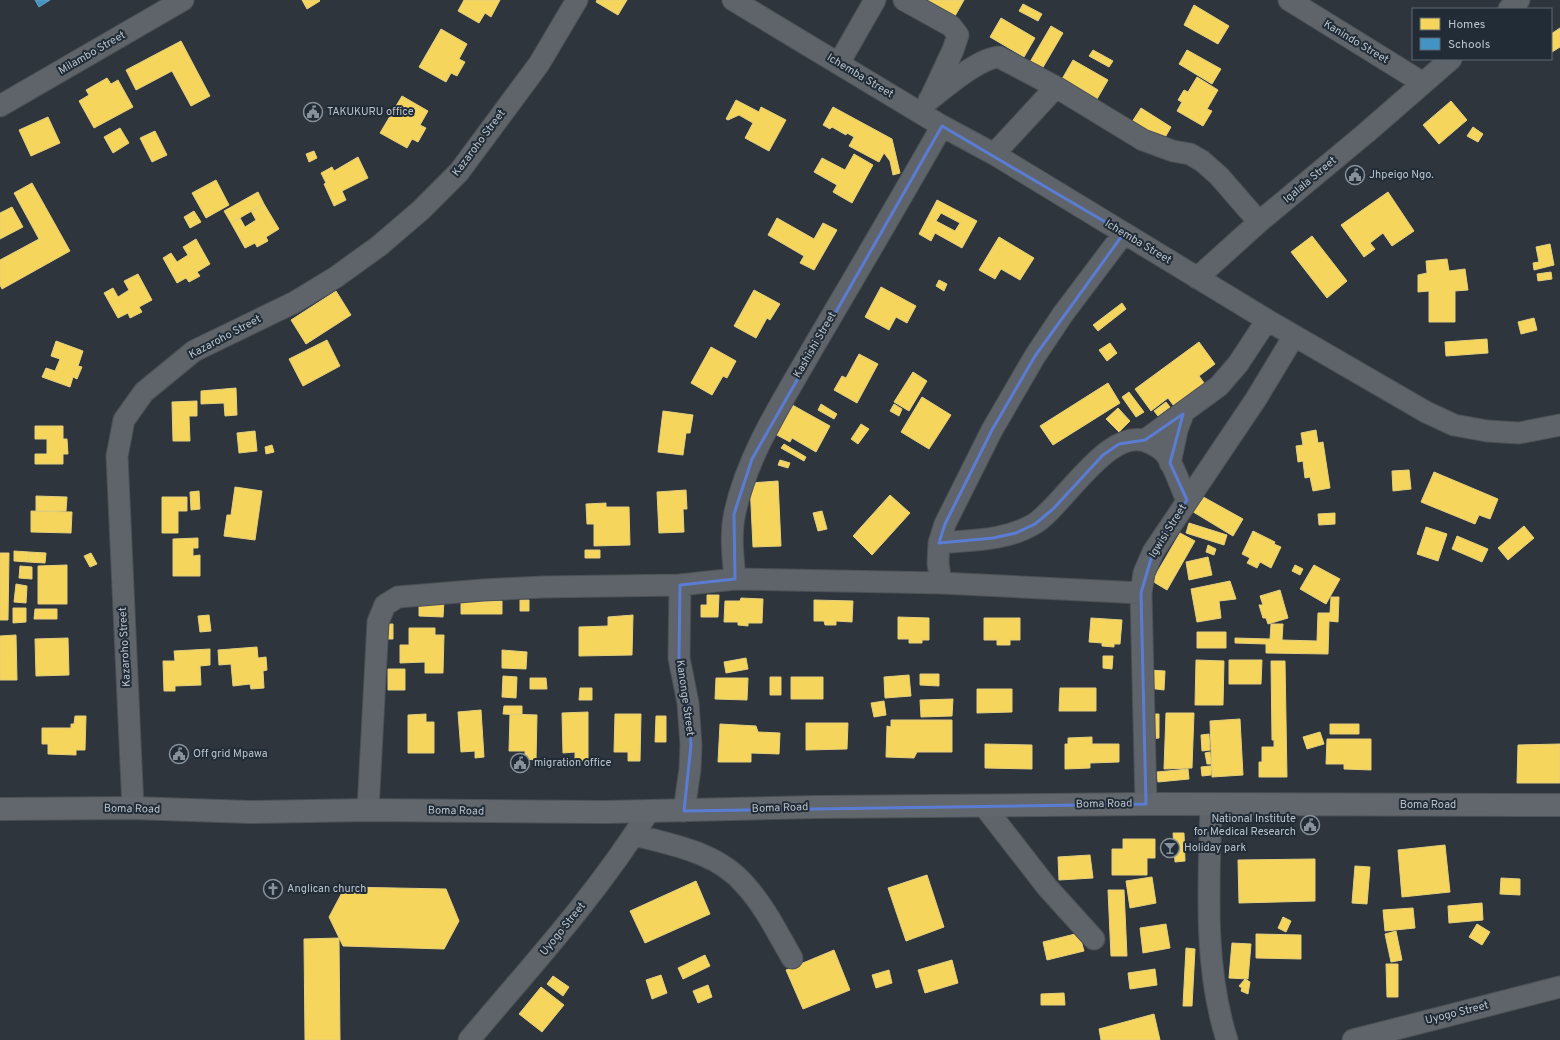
<svg xmlns="http://www.w3.org/2000/svg" width="1560" height="1040" font-family="Overpass,sans-serif">
<rect width="100%" height="100%" fill="#2e353c"/>
<!-- homes -->
<path fill="#f6d55c" stroke="#e4cf7d" fill-rule="evenodd" d="M302,0H319L320,1L307,9Z
M464,0H500L491,17L485,13L479,23L458,11Z
M597,0H627L618,15L596,2Z
M927,0H964L955,16Z
M1023,4L1042,14L1038,21L1019,11Z
M1194,5L1229,26L1218,44L1184,25Z
M1001,18L1035,38L1024,57L990,37Z
M1051,26L1063,33L1042,69L1030,62Z
M1560,28V47L1552,52L1551,34Z
M441,29L467,44L459,59L465,62L457,76L451,73L446,82L419,67Z
M181,41L210,96L191,106L172,71L136,90L126,70Z
M1093,50L1113,61L1109,67L1089,56Z
M1187,50L1221,69L1212,84L1179,64Z
M1073,60L1108,80L1097,99L1062,79Z
M1197,77L1218,90L1207,109L1212,111L1203,126L1177,111L1182,102L1178,100L1184,90L1188,92Z
M107,78L111,84L118,80L133,107L94,128L79,101L89,95L86,90Z
M402,96L428,111L420,125L426,128L418,142L412,139L407,148L380,133Z
M736,100L759,112L761,107L786,120L769,151L745,138L753,123L739,115L728,120L726,119Z
M1451,101L1467,120L1439,144L1423,125Z
M833,107L892,139L900,173L893,175L890,161L884,153L879,162L849,146L854,137L847,133L846,135L832,127L830,129L823,125Z
M1141,108L1171,127L1163,141L1132,122Z
M48,117L60,143L31,156L19,130Z
M1473,127L1483,134L1478,142L1467,136Z
M120,128L129,143L113,153L104,137Z
M155,131L167,155L152,162L140,138Z
M314,151L317,158L309,162L306,154Z
M854,154L873,165L852,203L833,192L837,185L814,172L822,158L845,170Z
M358,157L368,178L342,191L346,200L334,206L324,184L326,183L321,173L332,167L334,171Z
M216,180L229,205L206,218L192,193Z
M32,183L70,251L2,289L0,285V260L39,239L14,193Z
M258,192L264,204L231,223L224,211Z
M1388,192L1414,231L1392,246L1383,233L1370,243L1375,249L1364,257L1341,225Z
M937,200L977,221L962,248L935,233L931,241L919,234ZM941,213L960,223L955,231L936,221Z
M264,204L279,229L266,237L268,241L257,247L255,243L245,248L231,223L240,218L245,227L256,220L251,211Z
M12,207L23,227L0,239V213Z
M194,211L201,222L190,228L184,217Z
M777,218L814,239L823,223L837,230L814,270L800,263L804,256L768,235Z
M1312,236L1347,281L1327,298L1291,252Z
M999,237L1034,258L1020,280L1001,269L995,279L979,270Z
M196,239L210,264L197,272L200,276L189,282L186,278L177,283L163,258L171,253L177,262L188,255L183,247Z
M1550,244L1554,265L1534,270L1533,263L1539,262L1536,247Z
M1447,259L1449,271L1465,269L1468,290L1455,291V322H1429V291L1418,292V275L1427,273L1426,261Z
M1551,272L1552,279L1538,281L1537,274Z
M138,274L152,300L139,307L142,312L130,318L128,313L118,318L104,293L113,288L118,297L129,290L124,281Z
M939,280L947,284L944,291L936,286Z
M881,287L916,306L907,323L896,317L889,330L865,317Z
M754,290L780,304L770,320L767,318L756,338L734,326Z
M336,291L351,315L306,344L291,320Z
M1122,303L1126,309L1098,331L1093,325Z
M1534,318L1537,330L1521,334L1518,322Z
M1487,339L1488,353L1446,356L1445,342Z
M327,340L340,366L303,386L289,359Z
M56,341L83,351L78,366L82,367L77,379L73,377L70,387L42,377L46,368L55,371L60,359L51,356Z
M1199,342L1215,364L1199,376L1207,387L1176,409L1168,398L1151,411L1135,389Z
M1110,343L1117,353L1107,361L1099,350Z
M711,347L736,361L727,378L723,376L712,395L691,383Z
M859,354L878,364L857,403L834,390L842,376L846,378Z
M913,372L927,381L909,411L894,402Z
M1108,383L1120,403L1053,445L1040,426Z
M236,388L237,415L225,416L224,403L201,404V391Z
M1129,392L1144,412L1136,417L1122,397Z
M922,397L951,415L929,449L901,432Z
M197,401V416H189L190,441H173L172,402Z
M787,402L830,426L816,452L792,438L790,442L775,434Z
M1166,402L1170,407L1158,416L1154,411Z
M821,404L837,414L834,419L818,410Z
M894,404L902,409L899,416L890,411Z
M1118,408L1130,421L1119,432L1106,419Z
M663,411L693,415L690,433H686L683,455L658,452Z
M861,424L869,429L858,444L851,439Z
M35,426H63V439H67L68,454H63V464H35V454H47V439H35Z
M1316,430L1318,443L1323,442L1330,488L1313,491L1310,477L1305,478L1303,461L1298,462L1296,446L1303,445L1301,433Z
M255,431L257,451L239,453L237,433Z
M784,444L806,457L804,461L781,448Z
M272,445L274,452L266,454L265,447Z
M780,460L790,463L788,468L778,465Z
M1409,470L1411,489L1393,491L1392,471Z
M1434,472L1498,499L1490,519L1479,515L1475,524L1421,502Z
M778,481L781,546L753,547L750,483Z
M235,487L262,491L255,540L224,536L227,515H231Z
M686,490L687,509H683L684,532L659,533L657,492Z
M199,491L200,509L191,510L190,492Z
M1198,494L1243,519L1233,536L1190,510Z
M890,495L910,513L872,555L853,536Z
M36,496L67,497L66,511H36Z
M162,497H187V511H178V533H162Z
M606,503V507H629L630,545L594,546V524H587L586,504Z
M31,511L72,512L71,533L31,532Z
M822,511L827,529L818,531L813,513Z
M1335,513V524L1319,525L1318,514Z
M1189,523L1227,535L1224,545L1186,533Z
M1524,526L1534,538L1508,560L1498,548Z
M1426,527L1447,534L1438,561L1417,554Z
M1253,531L1275,542L1274,544L1281,547L1271,568L1260,562L1257,568L1247,563L1250,558L1242,554Z
M1180,533L1195,541L1167,590L1152,581Z
M1457,536L1488,549L1482,562L1452,549Z
M198,538V548H193V556L200,555V576H173V539Z
M1208,545L1216,549L1214,555L1206,552Z
M585,550H600V558H585Z
M14,551L29,552L28,562L14,561Z
M29,552L46,553L45,563L28,562Z
M0,553H9L8,620H0Z
M91,553L97,564L90,567L84,556Z
M1208,557L1212,575L1189,580L1186,562Z
M67,565V604H38V566Z
M1295,565L1303,569L1300,575L1292,571Z
M1314,565L1340,579L1326,604L1300,589Z
M20,566L32,567V579L19,578Z
M1230,581L1236,599L1219,601L1221,618L1197,622L1191,589Z
M16,584L27,586L26,603L14,602Z
M1280,590L1288,618L1268,624L1266,618H1263L1259,605H1263L1260,596Z
M707,595H719L718,617H701V605H707Z
M1331,597H1339L1338,622L1329,621L1328,654L1266,653V644L1235,643V638L1270,639L1271,624H1283L1282,640L1317,641L1318,613H1330Z
M741,598L763,599L762,623H748V626L738,625V622H724L725,601H740Z
M520,600H529V611H520Z
M814,600L853,601L852,622L836,621V625H825L824,621H814Z
M419,601H444L443,617L419,616Z
M461,601H502V614H461Z
M13,608H26V622L13,623Z
M35,609H57V619H34Z
M209,615L211,631L200,632L198,616Z
M633,615L632,655L579,656V627L608,626V617Z
M898,617L929,618V640H922V643H909V639H898Z
M984,618H1020V640H1010V645H997V640H984Z
M1091,618L1122,620L1120,644H1114V647L1102,646V643L1089,642Z
M387,624H393V639H387Z
M409,628H435V635H444L443,673H425V662L400,663V645H409Z
M1197,632H1226V648H1197Z
M16,635L17,680H0V636Z
M68,638L69,675L36,676L35,639Z
M257,647L258,658L266,657L267,670L263,671L264,688L251,689L250,684L233,686L231,664L219,665L218,650Z
M210,649V665L200,666L201,685L175,686V691H164L163,661H175L174,651Z
M502,650L527,652L526,669L502,668Z
M1103,656H1113L1112,669L1103,668Z
M746,658L748,669L726,673L724,662Z
M1196,660L1224,661L1223,705H1195Z
M1229,660H1262L1261,684H1229Z
M1271,661H1285L1287,777H1259V762H1262V747H1274V740H1272Z
M388,669H405V690H388Z
M1149,670L1165,671L1164,690L1148,688Z
M920,674H939V686L920,685Z
M909,675L911,696L885,698L884,677Z
M503,676L517,677L516,698L502,697Z
M770,677H781V695H770Z
M791,677H823V699H791Z
M530,678H546L547,689H530Z
M716,678H748L747,700L715,699Z
M580,688H592V700H579Z
M1060,688H1096V711H1059Z
M977,689H1012V712L977,713Z
M953,699L952,716L921,717L920,700Z
M884,701L886,715L874,717L871,703Z
M504,706H522V715L503,714Z
M481,710L484,757L475,758V751L461,752L458,712Z
M588,712V761H575V752L563,753L562,713Z
M1166,713H1194L1192,768L1164,769Z
M426,714V722H434V753H408V715Z
M510,714L537,715L536,760L525,759V751H509Z
M615,714H641L640,761H628V752H614Z
M1150,714H1159V738L1150,739Z
M75,716H86L85,750H76V755L48,754V744H42V728H71V724H74Z
M656,716H666V742H655Z
M1240,719L1243,775L1212,777L1210,721Z
M891,720H952V752H917L914,758L886,757L887,726L891,727Z
M806,723H848L847,749L806,750Z
M720,724L756,726L758,732L780,733L779,754L751,753V762H718Z
M1330,724H1359V734H1330Z
M1320,732L1324,744L1307,749L1303,737Z
M1209,734L1210,750L1202,751L1201,735Z
M1092,737V744H1119V762L1090,763V768L1065,769V744H1068V738Z
M1327,739H1371V770L1344,769V764H1326Z
M985,744L1032,745V769L985,768Z
M1560,744V783H1517L1518,745Z
M1210,752L1211,764H1207L1205,753Z
M1211,766V775L1202,776L1201,767Z
M1188,769L1189,779L1158,782L1157,772Z
M1173,833H1184L1185,861L1175,862Z
M1123,839H1155V858H1147V875H1112V849H1123Z
M1445,845L1450,892L1402,897L1398,850Z
M1090,855L1093,878L1059,880L1058,857Z
M1315,859V901L1239,903L1238,860Z
M1355,866L1370,867L1367,904L1352,903Z
M927,875L944,927L906,941L888,888Z
M1152,877L1156,903L1130,908L1126,881Z
M1501,878L1520,879V895L1500,894Z
M696,881L710,914L645,943L630,911Z
M345,887L446,889L459,921L444,949L343,946L329,917Z
M1108,890H1124L1127,956H1111Z
M1482,903L1483,920L1449,923L1448,906Z
M1413,908L1415,928L1385,931L1383,910Z
M1283,917L1291,921L1286,932L1278,928Z
M1166,924L1170,948L1143,953L1140,928Z
M1477,924L1490,932L1482,945L1469,937Z
M1396,931L1402,960L1391,962L1385,934Z
M1079,933L1084,951L1047,960L1043,942Z
M1256,934L1301,935V959L1256,958Z
M339,938L340,1040H305L304,939Z
M1232,943L1251,944L1248,979L1229,978Z
M1186,948L1195,949L1192,1006H1183Z
M834,950L850,990L803,1009L786,970Z
M705,955L710,966L683,979L678,968Z
M952,960L958,983L925,993L918,970Z
M1386,964H1398V997H1387Z
M1155,969L1157,985L1130,989L1128,973Z
M889,970L892,983L876,988L872,975Z
M661,975L667,993L652,999L646,980Z
M553,976L569,987L563,996L547,984Z
M1245,979L1250,982L1248,994L1241,991L1242,988L1239,986Z
M708,985L712,997L698,1003L693,991Z
M541,987L564,1005L542,1032L519,1014Z
M1064,993L1065,1005H1041V994Z
M1154,1014L1160,1040H1101L1099,1029Z"/>
<!-- schools -->
<path fill="#4393c3" stroke="#66a1c5" d="M35,0H50L39,7Z"/>
<g fill="none" stroke-linecap="round" stroke-linejoin="round">
<!-- minor casing -->
<g stroke="#4c5156" stroke-width="23">
<path id="minor" d="M733,0L942,126L994,154L1267,320L1426,412L1454,425L1487,431L1519,433L1560,425
M904,0L951,26L958,35L953,50L931,97
M1289,0L1423,83
M1509,9L1519,0
M839,63L875,0
M929,100C946,87 979,58 999,57L1056,87L1143,140L1173,151L1190,154L1202,161L1219,176L1259,222
M0,106L183,0
M994,154L1056,87
M1197,278L1259,222L1366,133L1451,59
M1145,440L1219,386L1238,364L1267,320
M1170,463L1177,430L1183,414
M939,543C971,540 1006,541 1034,524C1064,506 1110,422 1150,443C1155,445 1161,449 1165,453C1174,465 1180,486 1187,500
M735,579C733,557 730,534 735,512C748,453 784,399 814,346C857,273 900,200 942,126
M941,583L938,563L939,543L945,524L992,430L1035,356L1063,314L1124,233
M680,585L679,658L688,703L691,745L690,769L684,811
M1146,804L1141,593L1144,573L1153,552L1256,399L1294,336
M1211,804C1209,882 1203,965 1227,1040
M984,806L1047,887L1094,939
M133,808L117,456L124,420L144,392L194,351L295,302L336,277L379,246L421,210L459,172L539,64L577,0
M368,810L378,622L385,605L398,597L483,590L542,587L680,585L735,579L941,583L1141,593
M634,835C674,845 719,853 746,886C765,907 778,934 792,958
M469,1040C531,966 597,895 649,811
M1353,1040L1560,987"/>
</g>
<!-- secondary casing -->
<g stroke="#4c5156" stroke-width="24">
<path id="secondary" d="M0,809L133,808L250,812L368,810L606,812L817,807L1146,804L1560,805"/>
</g>
<!-- minor -->
<use href="#minor" stroke="#5e6469" stroke-width="21"/>
<!-- secondary -->
<use href="#secondary" stroke="#62676e" stroke-width="22"/>
</g>
<!-- marked area -->
<path fill="none" stroke="#5b7cd3" stroke-width="3" stroke-linejoin="round" d="M942,126L1124,233L1035,356L992,430L945,524L939,543L993,538L1016,533L1035,524L1053,509L1103,455L1119,444L1145,440L1183,414L1170,463L1187,500L1153,552L1141,593L1146,804L684,811L691,745L688,703L679,658L680,585L735,579L734,514L752,459Z"/>
<!-- icons -->
<defs>
<g id="civic-ring" transform="scale(1)"><circle r="9.5" fill="#212c37" stroke="#889199" stroke-width="1.5"/><path d="M-.6-6.5H3V-4.5H.6V-3L4-1V1h2V6H-6V1h2V-1L-.6-3ZM-1.2 2.5V6h2.4V2.5Z" fill="#889199"/></g>
<g id="bar-ring" transform="scale(1)"><circle r="9.5" fill="#212c37" stroke="#889199" stroke-width="1.5"/><path d="M-6-5H6L.8 .8V4.5H3.5V6h-7V4.5H-.8V.8Z" fill="#889199"/></g>
<g id="church-ring" transform="scale(1)"><circle r="9.5" fill="#212c37" stroke="#889199" stroke-width="1.5"/><path d="M-1.2-6h2.4v3.5h3.3v2.4h-3.3V6h-2.4V-.1h-3.3v-2.4h3.3Z" fill="#889199"/></g>
</defs>
<g fill-rule="evenodd">
<use href="#civic-ring" x="313" y="112"/>
<use href="#civic-ring" x="1355" y="175"/>
<use href="#civic-ring" x="179" y="754"/>
<use href="#civic-ring" x="520" y="763"/>
<use href="#civic-ring" x="1310" y="825"/>
<use href="#bar-ring" x="1170" y="848"/>
<use href="#church-ring" x="273" y="889"/>
</g>
<g text-anchor="middle" dominant-baseline="central" stroke-width="4" stroke-linejoin="round" paint-order="stroke">
<!-- street labels -->
<g font-size="11" fill="#b9c2cb" stroke="#212c37">
<text transform="translate(1356 42) rotate(31)">Kanindo Street</text>
<text transform="translate(92 53) rotate(-30)">Milambo Street</text>
<text transform="translate(860 76) rotate(31)">Ichemba Street</text>
<text transform="translate(479 143) rotate(-53)">Kazaroho Street</text>
<text transform="translate(1310 180) rotate(-40)">Igalala Street</text>
<text transform="translate(1138 242) rotate(31)">Ichemba Street</text>
<text transform="translate(225 337) rotate(-28)">Kazaroho Street</text>
<text transform="translate(815 345) rotate(-60)">Kashishi Street</text>
<text transform="translate(1168 531) rotate(-58)">Igwisi Street</text>
<text transform="translate(125 647) rotate(-93)">Kazaroho Street</text>
<text transform="translate(685 698) rotate(82)">Kanonge Street</text>
<text transform="translate(1104 804) rotate(-1)">Boma Road</text>
<text x="1428" y="805">Boma Road</text>
<text transform="translate(780 808) rotate(-2)">Boma Road</text>
<text transform="translate(132 809) rotate(1)">Boma Road</text>
<text transform="translate(456 811) rotate(1)">Boma Road</text>
<text transform="translate(563 929) rotate(-51)">Uyogo Street</text>
<text transform="translate(1457 1013) rotate(-14)">Uyogo Street</text>
</g>
<!-- poi labels -->
<g font-size="11" fill="#b9c2cb" stroke="#212c37" text-anchor="start">
<text x="327" y="112">TAKUKURU office</text>
<text x="1369" y="175">Jhpeigo Ngo.</text>
<text x="193" y="754">Off grid Mpawa</text>
<text x="534" y="763">migration office</text>
<text x="1296" y="819" text-anchor="end">National Institute<tspan x="1296" dy="13">for Medical Research</tspan></text>
<text x="1184" y="848">Holiday park</text>
<text x="287" y="889">Anglican church</text>
</g>
</g>
<!-- legend -->
<rect x="1412" y="8" width="140" height="52" fill="#212c37" stroke="#5e6872"/>
<rect x="1420" y="18" width="20" height="12" fill="#f6d55c" stroke="#5e6872"/>
<text x="1448" y="28" font-size="12" fill="#b9c2cb">Homes</text>
<rect x="1420" y="38" width="20" height="12" fill="#4393c3" stroke="#5e6872"/>
<text x="1448" y="48" font-size="12" fill="#b9c2cb">Schools</text>
</svg>
